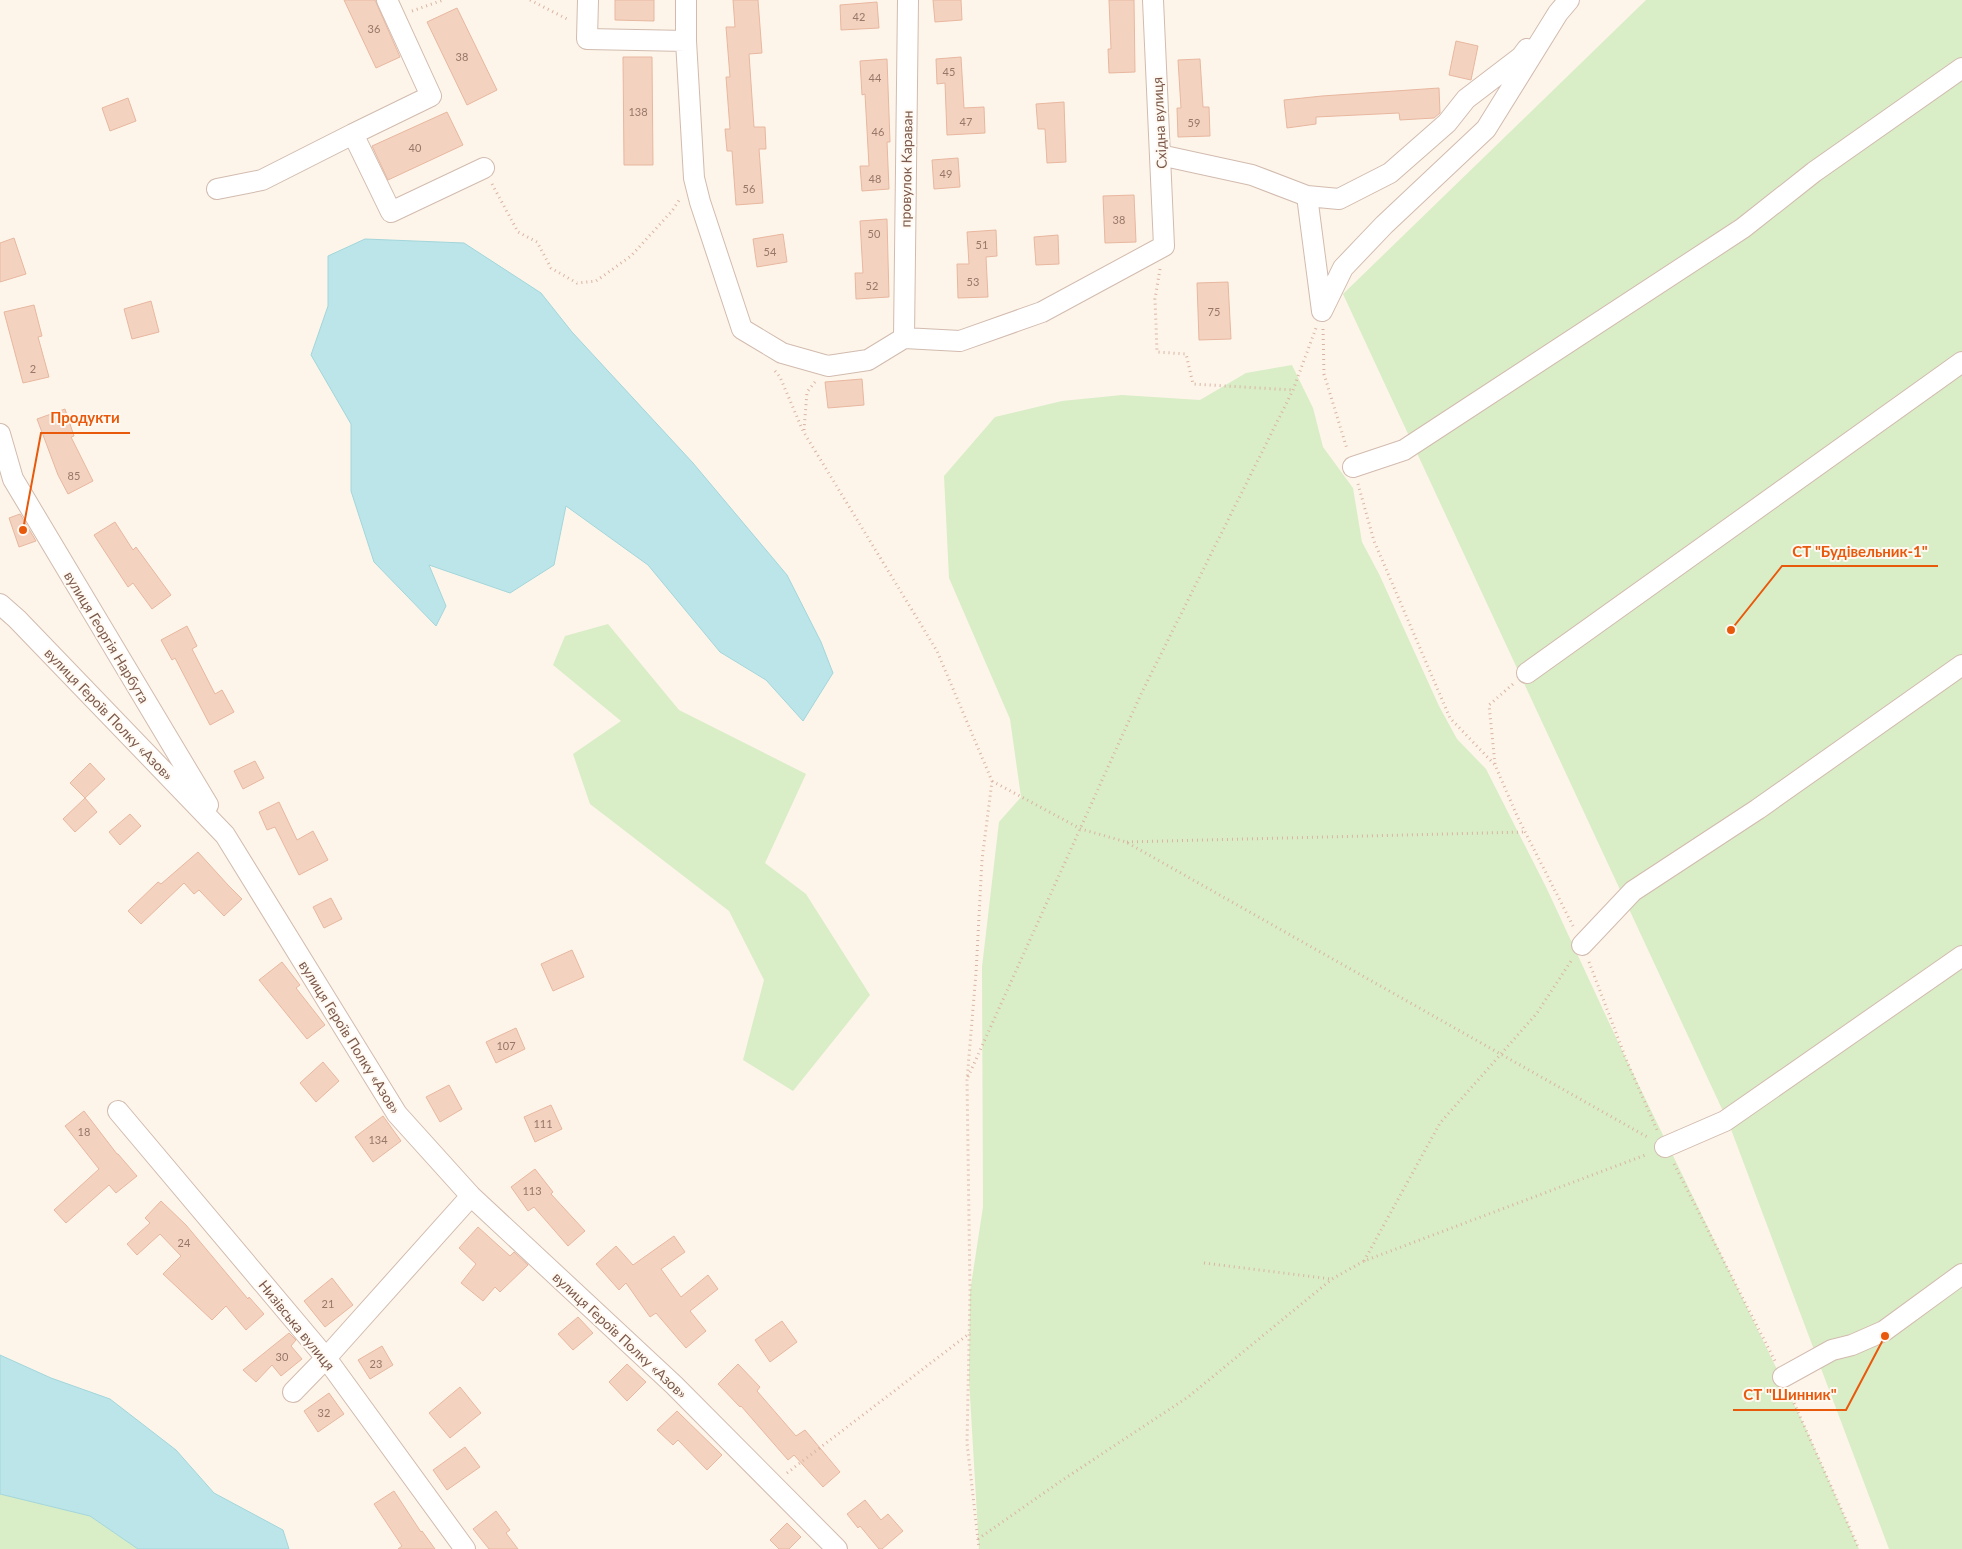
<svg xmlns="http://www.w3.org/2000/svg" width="1962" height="1549" font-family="Lato,sans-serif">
<rect width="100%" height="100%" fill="#fdf5ea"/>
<!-- green -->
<path fill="#d9edc7" d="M1646,0H1962V1549H1889L1729,1124L1343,294Z
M1292,365L1313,408L1323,447L1353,488L1362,542L1379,574L1439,706L1457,739L1486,769L1546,887L1626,1059L1806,1429L1859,1549H979L969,1379L970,1292L983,1207L982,967L999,822L1021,797L1010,719L949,578L944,476L995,417L1062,401L1122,395L1200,400L1246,373Z
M608,624L679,710L806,774L765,863L806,894L870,995L793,1091L743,1060L764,980L729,911L590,804L573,754L621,721L553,665L565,636Z
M0,1494L90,1516L138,1549H0Z"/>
<!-- water -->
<path fill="#bce5e9" stroke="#a2d6db" d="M365,239L464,243L541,293L572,332L693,463L787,575L821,642L833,673L803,721L766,680L720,652L648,565L566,506L554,565L510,593L429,565L446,606L436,626L374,562L351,491V424L311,355L328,306V256Z
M0,1355L51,1378L110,1399L176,1450L214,1493L283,1530L289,1549H138L90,1516L0,1494Z"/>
<!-- building -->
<path fill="#f4d2c0" stroke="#e8b79f" d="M344,0H375L400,57L376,68Z
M615,0H654V21L615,20Z
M733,0H758L762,53L749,54L754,127H765L766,149H759L763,203L736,205L732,151H727L725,129H730L726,77H730L726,27H735Z
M933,0H961L962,20L935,22Z
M1109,0H1134L1135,72L1109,73L1108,49H1111Z
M877,2L879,28L841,30L840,5Z
M457,8L497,90L467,105L427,22Z
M1456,41L1478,46L1471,80L1449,75Z
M623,57H652L653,165H624Z
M961,57L964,108L984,107L985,133L947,135L945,83L937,84L936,59Z
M887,59L890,142H887L889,189L862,191L860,166H869L865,94L862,95L860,61Z
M1200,59L1203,107H1209L1210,136L1178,137L1177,108H1181L1178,60Z
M1439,88L1440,113L1434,118L1400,120L1399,113L1316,117V124L1287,128L1284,100L1322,96Z
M128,98L136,121L110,131L102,108Z
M1064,102L1066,162L1047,163L1045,129H1038L1036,104Z
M447,112L463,145L388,180L372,146Z
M958,158L960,187L934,189L932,160Z
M1134,195L1136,242L1105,243L1103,196Z
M887,219L889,297L856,299L855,273H863L860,221Z
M996,230L997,256L986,257L988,297L958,298L957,264H969L967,232Z
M783,234L787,262L757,267L753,239Z
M1058,235L1059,264L1036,265L1034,237Z
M14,238L26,274L0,282V243Z
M1228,282L1231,339L1199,340L1197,283Z
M151,301L159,332L132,339L124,309Z
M34,305L42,336L38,337L49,377L23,383L4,312Z
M862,379L864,405L828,408L825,382Z
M65,409L74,436L71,437L93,481L68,494L58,475L37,419Z
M20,514L36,541L19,547L9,518Z
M115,522L133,550L136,547L171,595L152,609L133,583L128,587L94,535Z
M187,626L197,646L192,649L215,694L222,690L234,712L210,725L175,658L172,660L161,640Z
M255,761L264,778L243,789L234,771Z
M90,763L105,779L85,798L70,783Z
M85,798L97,812L75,832L63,819Z
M279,802L297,840L313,831L328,860L299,875L275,827L267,830L259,812Z
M130,814L141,826L120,845L109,832Z
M198,852L228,885L242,899L224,916L199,890L194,894L184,883L141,924L128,911L158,882L161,884Z
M331,898L342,919L324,928L313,907Z
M572,950L584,977L553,991L541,964Z
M282,962L300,985L296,988L325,1025L307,1039L259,980Z
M516,1028L525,1049L496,1063L486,1042Z
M323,1062L339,1081L316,1102L300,1083Z
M449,1085L462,1109L440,1122L426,1097Z
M551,1105L562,1129L535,1142L524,1117Z
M84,1111L117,1154H118L137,1176L116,1193L109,1185L66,1223L54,1210L99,1169L65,1126Z
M383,1116L401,1141L373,1162L355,1137Z
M535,1169L553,1192L551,1194L585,1231L568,1246L534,1207L528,1211L511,1187Z
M161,1201L186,1225L248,1299L249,1297L264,1314L246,1330L226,1306L212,1320L163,1274L181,1256L160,1234L137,1255L127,1244L150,1223L145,1218Z
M478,1227L510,1256L514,1252L528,1265L500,1292L495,1287L483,1301L461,1283L476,1264L459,1248Z
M674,1236L685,1252L661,1269L681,1297L708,1275L718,1289L690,1311L706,1331L686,1348L656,1313L650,1317L626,1283L619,1290L596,1264L616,1246L633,1265Z
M332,1278L353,1305L325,1327L304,1301Z
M578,1317L593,1333L573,1350L558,1334Z
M782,1321L797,1342L770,1362L755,1340Z
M289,1333L296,1340L291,1346L302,1359L281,1376L272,1365L256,1382L243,1370Z
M382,1346L393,1365L370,1379L358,1360Z
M627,1364L646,1382L627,1401L609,1382Z
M738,1364L760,1387L757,1391L796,1436L805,1430L840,1472L823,1487L794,1455L788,1460L741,1406L740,1407L718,1384Z
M460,1387L481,1413L450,1438L429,1413Z
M329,1393L344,1414L318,1432L304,1411Z
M677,1411L722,1455L707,1470L678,1440L673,1445L657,1430Z
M465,1447L480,1467L447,1490L433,1470Z
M394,1491L421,1532L422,1531L435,1549H398L402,1546L374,1504Z
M865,1500L881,1520L888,1514L903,1531L882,1549H879L860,1526L858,1528L847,1514Z
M496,1511L510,1530L506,1533L518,1549H489L473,1529Z
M787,1523L801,1537L789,1549H779L770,1540Z"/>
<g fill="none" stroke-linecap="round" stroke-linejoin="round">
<!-- minor casing -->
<g stroke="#d2bbae" stroke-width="22">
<path id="minor" d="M387,0L431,96L353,134L391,212L484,168
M588,0L587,39L686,41
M686,0V41L694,178L700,202L742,329L782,353L828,366L868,360L904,338L960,341L1042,312L1164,246L1153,0
M1160,155L1252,175L1307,196L1322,311
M217,189L262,180L353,134
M1307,196L1339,199L1390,173L1447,123L1466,99L1521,57L1527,49
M1322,311L1343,268L1384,225L1486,129L1558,13L1569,0
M904,338L908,0
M0,434L13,479L208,805
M1353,467L1404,450L1743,228L1814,172L1962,68
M0,604L17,619L225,835L397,1114L471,1196L674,1385L837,1549
M1527,673L1962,362
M1582,945L1633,891L1758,809L1962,665
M118,1111L326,1358L465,1549
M1665,1147L1725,1121L1962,956
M1783,1377L1832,1350L1852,1345L1884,1331L1962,1274
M293,1392L326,1358L471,1196"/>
</g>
<!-- path -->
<path stroke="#dab4a2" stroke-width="3" stroke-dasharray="1 4" stroke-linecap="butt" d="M530,0L569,20
M412,11L443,0
M492,184L518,232L537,242L551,268L577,283L596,281L631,256L672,211L680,199
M1160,269L1155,299L1157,352L1186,354L1193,384L1293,390
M1323,329L1324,374L1347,449
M775,371L780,377L803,431L937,651L992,781L982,860L976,973L967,1080L970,1292L967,1443L979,1549
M804,430L807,392L815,382
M1358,484L1374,541L1450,718L1495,765L1518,818L1573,926
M1495,764L1489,705L1513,684
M992,781L1081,829L1126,842L1649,1138
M1127,842L1525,832
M1589,962L1626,1059L1657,1130
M968,1077L1141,694L1293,390L1316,328
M1674,1164L1775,1361
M1364,1261L1440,1123L1537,1013L1571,961
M1204,1263L1331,1279
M1790,1394L1859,1549
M787,1473L970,1333
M978,1539L1061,1481L1188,1397L1332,1279L1364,1261L1648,1154"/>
<!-- minor -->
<use href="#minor" stroke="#fff" stroke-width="20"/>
</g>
<g text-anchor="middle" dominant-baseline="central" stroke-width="4" stroke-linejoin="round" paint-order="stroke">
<!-- number labels -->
<g font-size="11" fill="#997768">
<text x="859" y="16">42</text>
<text x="374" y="28">36</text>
<text x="462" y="56">38</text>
<text x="949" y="71">45</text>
<text x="875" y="77">44</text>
<text x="638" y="111">138</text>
<text x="966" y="121">47</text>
<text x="1194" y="122">59</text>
<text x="878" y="131">46</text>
<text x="415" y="147">40</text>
<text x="946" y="173">49</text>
<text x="875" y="178">48</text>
<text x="749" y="188">56</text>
<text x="1119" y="219">38</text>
<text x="874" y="233">50</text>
<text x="982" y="244">51</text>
<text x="770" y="251">54</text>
<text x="973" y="281">53</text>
<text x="872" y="285">52</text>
<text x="1214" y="311">75</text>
<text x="33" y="368">2</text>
<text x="74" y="475">85</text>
<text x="506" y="1045">107</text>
<text x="543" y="1123">111</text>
<text x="84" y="1131">18</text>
<text x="378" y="1139">134</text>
<text x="532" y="1190">113</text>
<text x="184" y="1242">24</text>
<text x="328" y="1303">21</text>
<text x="282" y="1356">30</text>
<text x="376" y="1363">23</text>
<text x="324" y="1412">32</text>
</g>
<!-- street labels -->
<g font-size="14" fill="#7b594b" stroke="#fff9f2">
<text transform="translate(1159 123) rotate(-93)">Східна вулиця</text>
<text transform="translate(906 169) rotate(-89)">провулок Караван</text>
<text transform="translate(107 637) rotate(59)">вулиця Георгія Нарбута</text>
<text transform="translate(109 714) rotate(46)">вулиця Героїв Полку «Азов»</text>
<text transform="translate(350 1037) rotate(58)">вулиця Героїв Полку «Азов»</text>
<text transform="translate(297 1325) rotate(51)">Низівська вулиця</text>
<text transform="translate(620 1335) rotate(43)">вулиця Героїв Полку «Азов»</text>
</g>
</g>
<!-- callouts -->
<path fill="none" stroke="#e8590c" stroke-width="2" d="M23 530L41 433H130M1731 630L1782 566H1938M1885 1336L1846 1410H1733"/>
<g fill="#e8590c" stroke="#fff9f2" stroke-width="2">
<circle cx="23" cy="530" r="5"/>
<circle cx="1731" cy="630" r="5"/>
<circle cx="1885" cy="1336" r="5"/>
</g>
<g font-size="15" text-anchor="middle" font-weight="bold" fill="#e8590c" stroke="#fff9f2" stroke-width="4" stroke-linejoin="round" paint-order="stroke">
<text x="85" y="423">Продукти</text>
<text x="1860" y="557">СТ "Будівельник-1"</text>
<text x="1790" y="1400">СТ "Шинник"</text>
</g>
</svg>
